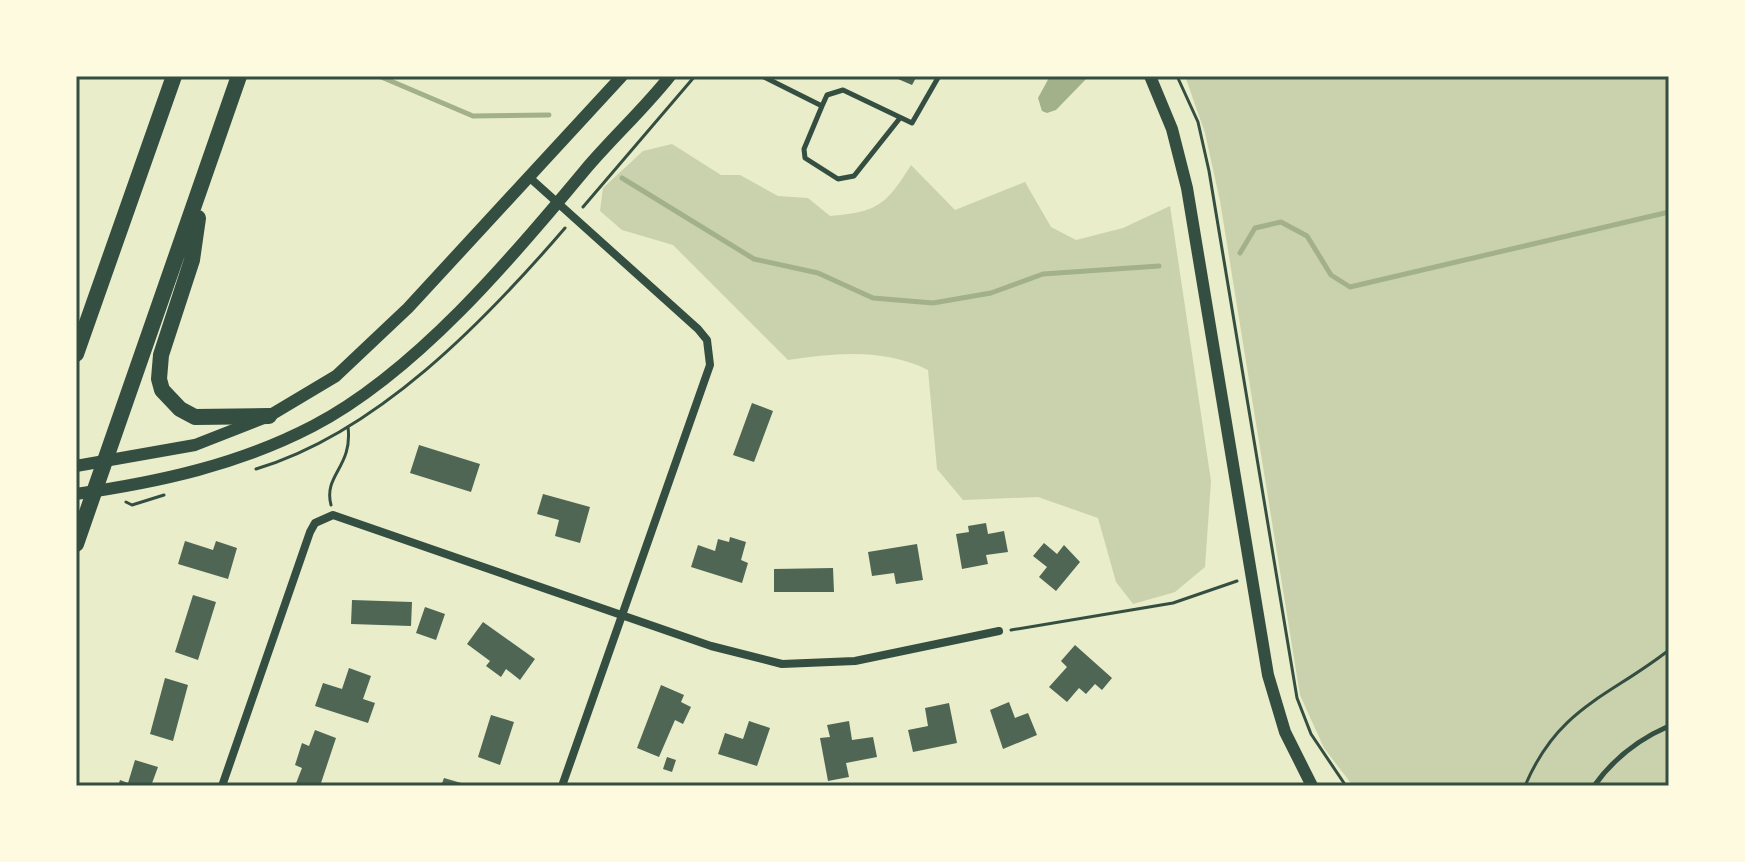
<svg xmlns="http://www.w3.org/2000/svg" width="1745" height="862" font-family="'Crimson Pro',serif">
<rect width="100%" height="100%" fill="#e9edc9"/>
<!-- green -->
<path fill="#cad2ad" d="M1185,76H1669V786H1353L1324,748L1300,695L1220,201L1205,133Z
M672,144L721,175H740L778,196L808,198L830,216C878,212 886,205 911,165L955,210L1025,182L1051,227L1076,240L1123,228L1170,206L1211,481L1205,567L1175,592L1133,604L1116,582L1098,518L1038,497L963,500L937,469L928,370C884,348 835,353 788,360L673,245L622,230L600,211L603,188L643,151Z"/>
<!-- water -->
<path fill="#a3b18a" d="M1050,76H1089L1056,110L1047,113L1042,111L1038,98Z"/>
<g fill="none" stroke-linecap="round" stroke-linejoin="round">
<!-- stream -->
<path stroke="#a3b18a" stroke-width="5" d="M379,76L473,116L549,115
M622,178L754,259L818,273L873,298L933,303L991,293L1043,274L1159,266
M1240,253L1255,228L1281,222L1307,236L1331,275L1350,287L1669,212"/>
</g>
<!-- building -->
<path fill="#4f6655" d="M891,76H917L912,85Z
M752,403L773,411L754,462L733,455Z
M419,445L480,464L471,492L410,473Z
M543,494L590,507L580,543L555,536L559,520L537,514Z
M986,523L988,534L1004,531L1008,552L986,555L988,564L962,569L956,534L969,532L968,526Z
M730,537L746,542L741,560L748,563L742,583L691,567L698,545L715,551L718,539L729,542Z
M185,541L213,550L216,541L237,548L228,579L178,564Z
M1044,543L1057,554L1064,545L1080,562L1056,591L1039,577L1047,567L1033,556Z
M917,544L923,580L896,584L894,573L872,576L868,552Z
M833,568L834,592H774V569Z
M193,595L216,602L198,660L175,652Z
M352,600L412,602L411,626L351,624Z
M425,607L445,614L436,640L416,633Z
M483,622L535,659L520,680L506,669L501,677L486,666L490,661L467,644Z
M1075,645L1112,678L1102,690L1095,684L1086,694L1079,688L1067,702L1049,687L1067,667L1061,661Z
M349,668L371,676L363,699L375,703L368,723L315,706L323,683L342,689Z
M165,678L188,685L173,741L150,734Z
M661,685L684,695L681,702L691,707L683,724L675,720L659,757L637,748Z
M1009,702L1015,718L1028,713L1037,735L1003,749L990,710Z
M949,703L957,743L913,752L908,730L928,726L925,708Z
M491,715L514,722L500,765L478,757Z
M749,721L770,728L757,766L718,754L725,733L743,739Z
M849,721L852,740L873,737L877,757L846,763L849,777L828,781L820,738L830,737L827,725Z
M315,730L336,738L320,786H295L302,768L295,765L302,743L309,746Z
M667,757L676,760L672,772L663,769Z
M135,760L158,767L151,786H118L120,780L128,783Z
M444,778L468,785V786H441Z"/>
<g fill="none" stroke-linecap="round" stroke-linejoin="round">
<!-- path -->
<path stroke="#344e41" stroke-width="3" d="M1177,76L1198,122L1209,171L1297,698L1311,734L1346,786
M583,207L695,76
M256,469C377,433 485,321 565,228
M126,502L132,505L164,495
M331,505C323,475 353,467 348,427
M1011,630L1173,603L1237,581
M1525,786C1558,707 1609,697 1669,650"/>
<!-- service -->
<path stroke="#344e41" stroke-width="5" d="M762,76L822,106L827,95L843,90L912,123L939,76
M822,106L804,149L805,158L838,179L854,176L900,118
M1594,786C1613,759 1639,739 1669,726"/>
<!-- minor -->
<path stroke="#344e41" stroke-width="8" d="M530,178L698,329L707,340L710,365L562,786
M222,786L310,532L315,523L333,515L711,646L782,664L855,661L999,631"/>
<!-- tertiary -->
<path stroke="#344e41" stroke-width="12" d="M1150,76L1172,129L1187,188L1268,675L1285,732L1312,786
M76,466L195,445L269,416L336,376L408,308L622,76
M76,494C159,482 238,465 313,426C415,373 512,258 585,170C612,138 644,109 670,76"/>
<!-- primary -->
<path stroke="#344e41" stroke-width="16" d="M198,218L192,260L161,355L159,379L162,390L180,409L195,417L269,416
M76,354L174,76
M76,544L239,76"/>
</g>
<!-- border -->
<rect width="1745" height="862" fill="none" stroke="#fefae0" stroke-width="156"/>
<rect x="78" y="78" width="1589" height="706" fill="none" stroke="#344e41" stroke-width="3"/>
</svg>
